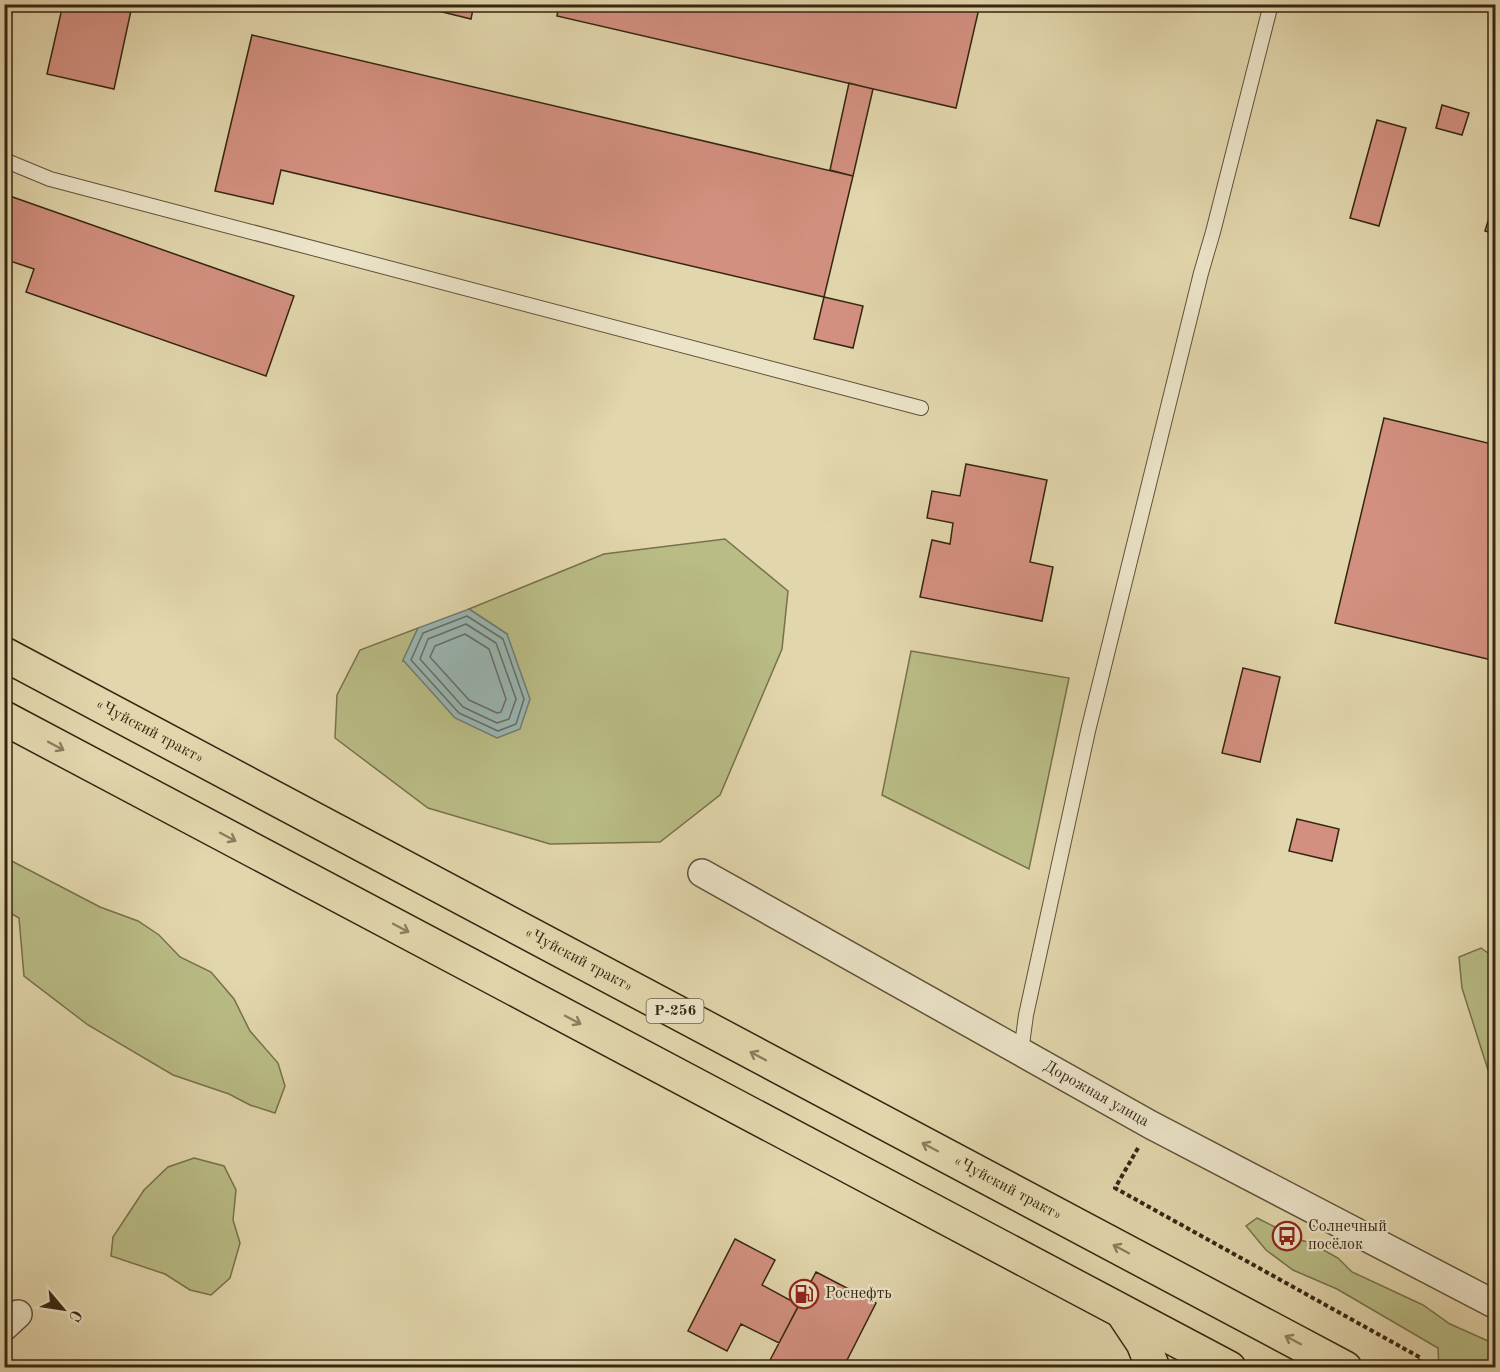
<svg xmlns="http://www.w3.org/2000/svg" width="1500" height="1372" font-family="'Old Standard TT',serif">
<rect width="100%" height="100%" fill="#e2d6ac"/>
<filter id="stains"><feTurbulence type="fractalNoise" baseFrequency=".00333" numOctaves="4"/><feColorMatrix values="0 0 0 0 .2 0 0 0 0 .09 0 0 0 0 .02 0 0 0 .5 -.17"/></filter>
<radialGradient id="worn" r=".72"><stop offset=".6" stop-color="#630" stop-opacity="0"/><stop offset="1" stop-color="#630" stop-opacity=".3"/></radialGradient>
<!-- green -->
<path fill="#b9bc85" stroke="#77714c" stroke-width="1.5" d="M725,539L788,591L782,649L720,795L660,842L550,844L428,808L335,738L337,695L360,650L418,628L403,661L507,634L469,609L604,554Z
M911,651L1069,678L1029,869L882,795Z
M4,857L100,907L138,921L159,935L180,957L211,972L234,999L250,1031L278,1063L285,1086L275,1113L250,1105L229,1094L173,1075L88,1025L24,976L19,918L5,910Z
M1481,948L1495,958V1075L1488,1070L1462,988L1459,957Z
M194,1158L224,1166L236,1190L233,1220L240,1243L230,1278L211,1295L190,1290L165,1274L111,1256L113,1237L144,1190L168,1167Z
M1257,1218L1275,1227L1287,1236L1311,1243L1338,1258L1352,1272L1423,1305L1450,1324L1495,1344V1367H1439L1438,1348L1337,1289L1293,1270L1266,1250L1246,1226Z"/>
<!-- water -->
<path fill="#99b6b4" stroke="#717c73" stroke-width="1.5" d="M469,609L507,634L530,699L520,729L497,738L455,718L403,660L418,628Z"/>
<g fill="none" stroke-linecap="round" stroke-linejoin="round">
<!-- shore -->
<path stroke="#676e63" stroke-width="1.5" d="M467,616L503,639L524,699L516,724L498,731L459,713L411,660L423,633Z
M466,624L496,643L516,699L509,719L497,723L463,707L420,659L428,639Z
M465,634L489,649L506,699L501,712L497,713L469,700L430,657L435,646Z"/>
</g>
<!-- building -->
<path fill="#d39080" stroke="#352612" stroke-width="1.5" d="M63,4L132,6L114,89L47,74Z
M431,4H474L471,19L430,9Z
M559,4H980L956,108L557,16Z
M252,35L853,176L824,297L281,170L273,204L215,191Z
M849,83L873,89L853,176L830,170Z
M1442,105L1469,113L1462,135L1436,128Z
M1377,120L1406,128L1379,226L1350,218Z
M4,194L294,296L266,376L26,292L34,269L4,259Z
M1496,195V234L1485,231Z
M824,297L863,306L853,348L814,339Z
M1384,418L1496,445V661L1335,623Z
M966,464L1047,480L1030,562L1053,567L1042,621L920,597L932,540L950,544L953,523L927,518L932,491L960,496Z
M1243,668L1280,677L1260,762L1222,753Z
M1297,819L1339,829L1332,861L1289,851Z
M735,1239L775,1260L762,1285L799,1305L779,1343L741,1324L727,1351L688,1331Z
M816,1272L876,1303L843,1368H769L767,1366Z"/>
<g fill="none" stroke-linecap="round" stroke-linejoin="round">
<!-- lane casing -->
<g stroke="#605238" stroke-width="16">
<path id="lane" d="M4,14L7,4
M4,160L50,179L921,408
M1021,1052L1026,1015L1088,731L1201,273L1213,232L1271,4"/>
</g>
<!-- street casing -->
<g stroke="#605238" stroke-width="30">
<g id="street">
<path id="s1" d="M702,873L1151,1125L1496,1305"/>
<path d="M4,1327L18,1314"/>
</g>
</g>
<!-- highway casing -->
<g stroke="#352612" stroke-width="36">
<g id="highway">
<path id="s2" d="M4,654L1345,1368"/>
<path d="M4,718L1229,1368"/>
<path d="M1123,1313L1143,1343L1153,1368"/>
</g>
</g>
<!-- path -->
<path stroke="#352612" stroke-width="4" stroke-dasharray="4.5 3" stroke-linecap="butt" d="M1138,1148L1115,1188L1421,1358L1416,1368"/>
<!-- lane -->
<use href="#lane" stroke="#ece4c9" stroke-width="14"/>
<!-- street -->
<use href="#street" stroke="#ece4c9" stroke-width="27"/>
<!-- highway -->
<use href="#highway" stroke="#e2d6ac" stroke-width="33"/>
</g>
<!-- one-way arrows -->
<defs><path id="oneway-shaft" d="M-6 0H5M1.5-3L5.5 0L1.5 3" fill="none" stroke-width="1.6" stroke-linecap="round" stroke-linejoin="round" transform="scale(1.5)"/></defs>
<g stroke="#8c7e5f">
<use href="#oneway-shaft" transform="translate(56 746) rotate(28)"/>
<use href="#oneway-shaft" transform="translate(228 837) rotate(28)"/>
<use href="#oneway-shaft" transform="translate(401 928) rotate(28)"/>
<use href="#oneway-shaft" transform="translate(573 1020) rotate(28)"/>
<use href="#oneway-shaft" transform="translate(758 1056) rotate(-152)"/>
<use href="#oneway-shaft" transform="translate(930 1147) rotate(-152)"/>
<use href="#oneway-shaft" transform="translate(1121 1249) rotate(-152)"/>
<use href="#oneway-shaft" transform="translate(1293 1340) rotate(-152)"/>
</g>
<!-- icons -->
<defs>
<g id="bus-ring" transform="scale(1.5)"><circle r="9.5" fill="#ece4c9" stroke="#8f2418" stroke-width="1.5"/><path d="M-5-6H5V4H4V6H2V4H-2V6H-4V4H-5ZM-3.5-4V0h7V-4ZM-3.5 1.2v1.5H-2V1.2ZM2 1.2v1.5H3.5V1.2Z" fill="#8f2418"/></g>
<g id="fuel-ring" transform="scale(1.5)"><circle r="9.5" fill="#ece4c9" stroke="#8f2418" stroke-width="1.5"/><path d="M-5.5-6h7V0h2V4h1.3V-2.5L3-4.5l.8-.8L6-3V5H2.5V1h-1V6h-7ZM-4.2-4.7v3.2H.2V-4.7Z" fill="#8f2418"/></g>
</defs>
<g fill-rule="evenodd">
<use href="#bus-ring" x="1287" y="1236"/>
<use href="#fuel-ring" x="804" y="1294"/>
</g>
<g text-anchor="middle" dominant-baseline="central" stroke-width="4.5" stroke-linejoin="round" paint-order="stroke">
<!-- shield labels -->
<rect fill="#ece4c9" stroke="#6c5f49" stroke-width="1.5" x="646.5" y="999" width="57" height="24" rx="4.5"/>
<g font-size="15" font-weight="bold" fill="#352612">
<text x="675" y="1011">Р-256</text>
</g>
<!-- street labels -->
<g font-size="16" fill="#352612" stroke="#ece4c9">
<text stroke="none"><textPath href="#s2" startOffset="165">«Чуйский тракт»</textPath></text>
<text stroke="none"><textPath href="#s2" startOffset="651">«Чуйский тракт»</textPath></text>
<text stroke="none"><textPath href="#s1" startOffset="452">Дорожная улица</textPath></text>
<text stroke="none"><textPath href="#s2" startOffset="1137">«Чуйский тракт»</textPath></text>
</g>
<!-- poi labels -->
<g font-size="16" fill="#352612" stroke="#ece4c9" text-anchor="start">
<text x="1308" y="1227">Солнечный<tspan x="1308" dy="18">посёлок</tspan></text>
<text x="825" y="1294">Роснефть</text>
</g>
</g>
<!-- margin -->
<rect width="1500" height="1372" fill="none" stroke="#e2d6ac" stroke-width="24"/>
<rect x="6" y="6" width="1488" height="1360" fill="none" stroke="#352612" stroke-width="3"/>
<rect x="12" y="12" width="1476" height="1348" fill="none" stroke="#352612" stroke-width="1.5"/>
<!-- north arrow -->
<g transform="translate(63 1309) rotate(119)" stroke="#ece4c9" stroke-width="4.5" paint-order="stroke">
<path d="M0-4.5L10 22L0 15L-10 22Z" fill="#352612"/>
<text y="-9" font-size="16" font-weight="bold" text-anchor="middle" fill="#352612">С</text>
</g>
<rect width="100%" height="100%" filter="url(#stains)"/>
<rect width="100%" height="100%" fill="url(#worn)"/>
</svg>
